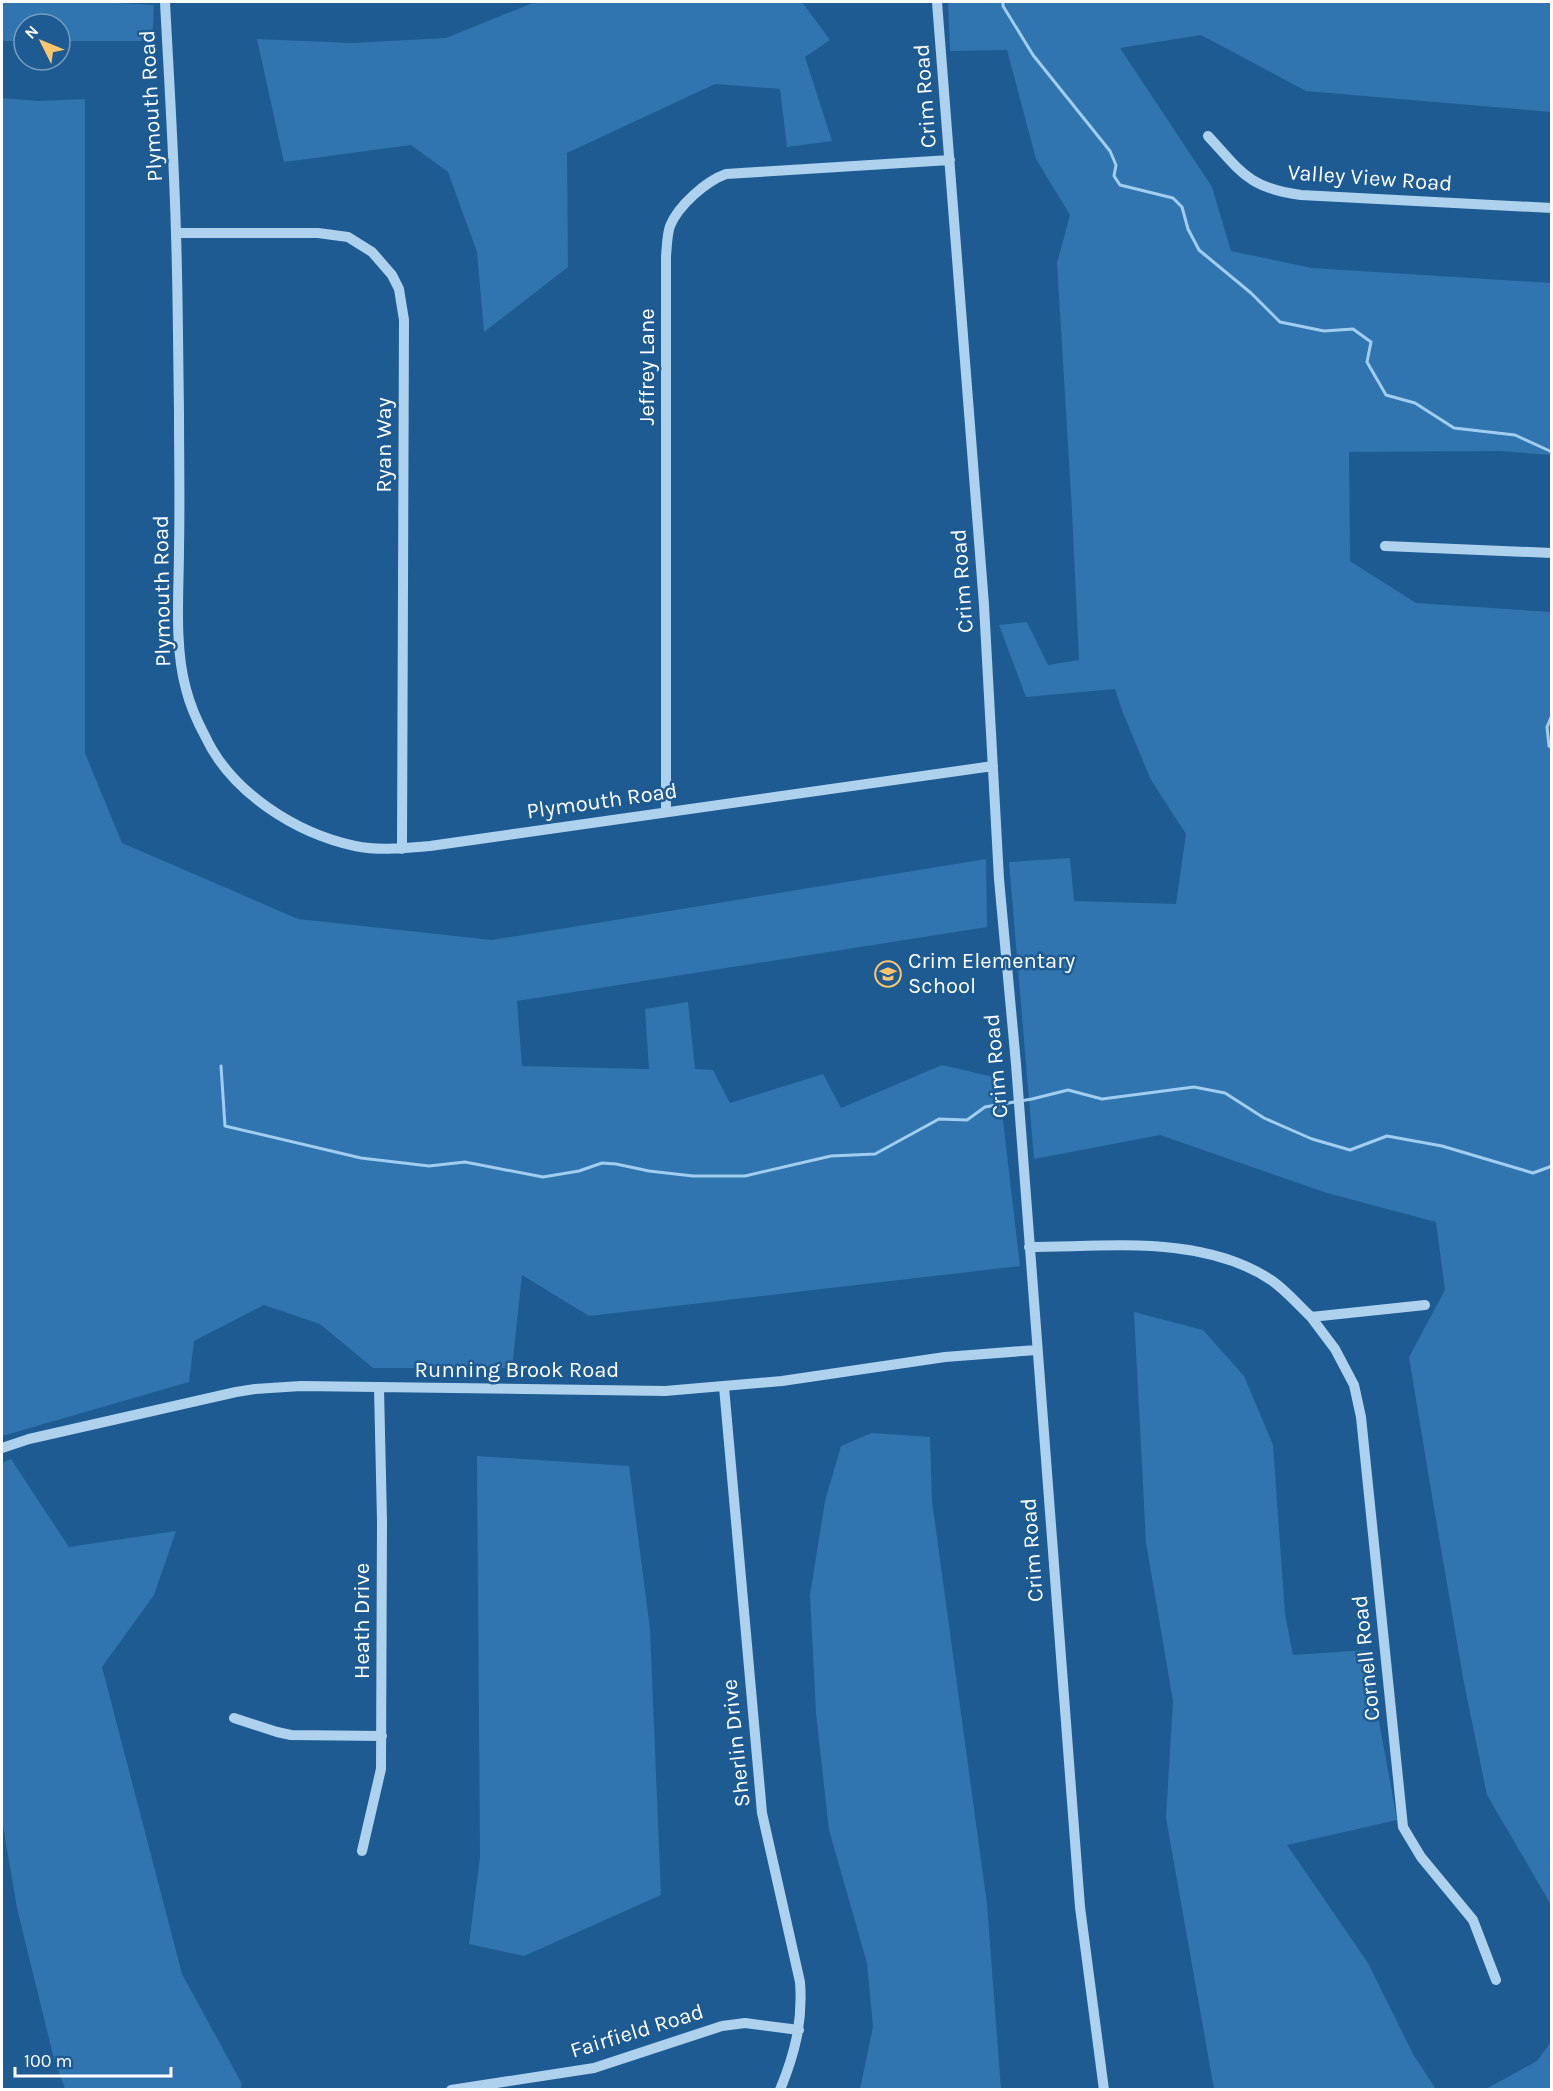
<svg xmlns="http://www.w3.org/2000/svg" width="1553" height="2091" font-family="Karla,sans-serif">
<rect width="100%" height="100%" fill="#1d5b92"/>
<!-- green -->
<path fill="#3075af" d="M2,2H103L154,5L152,41H60V24H24V41H2Z
M535,2H802L830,40L805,57L832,141L787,147L780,89L715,84L567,153L568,267L484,332L477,252L448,172L411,145L284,162L257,39L352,43L446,38Z
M948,2H1551V112L1306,91L1201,35L1120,48L1212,187L1231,251L1312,268L1551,283V455L1500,451L1349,452L1350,561L1416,603L1551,612V1911L1550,1903L1487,1795L1464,1683L1432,1496L1409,1357L1445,1290L1436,1222L1327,1193L1160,1135L1034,1159L1009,862L1070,858L1074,901L1176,904L1186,834L1151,780L1123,713L1115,689L1026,697L999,625L1027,622L1048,665L1079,660L1072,511L1057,263L1070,215L1036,159L1007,50L950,51Z
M2,98L38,101L85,99V753L122,843L298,919L492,940L986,859L987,927L517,1001L522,1066L649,1069L645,1009L688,1002L695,1069L713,1070L730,1103L823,1074L841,1108L942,1065L998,1078L1020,1266L589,1316L522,1275L512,1368H373L320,1324L264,1305L194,1341L189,1382L2,1436Z
M1134,1312L1203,1330L1244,1376L1273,1445L1285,1614L1293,1655L1366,1650L1397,1820L1287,1845L1368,1963L1413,2054L1436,2089H1214L1166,1818L1173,1701L1146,1543Z
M872,1433L930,1437L932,1501L987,1904L1001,2089H860L873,2027L867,1963L829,1830L816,1713L810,1595L825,1501L841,1446Z
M477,1456L629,1466L650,1629L661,1895L524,1956L469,1944L480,1857Z
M11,1459L69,1547L176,1531L154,1595L102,1667L182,1974L242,2084L240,2089H65L53,2055L17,1908L2,1820V1463Z
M1551,2042V2089H1486L1537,2061Z"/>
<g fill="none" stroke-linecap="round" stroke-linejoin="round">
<!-- stream -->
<path stroke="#a1cdf0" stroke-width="3" d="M1003,2V6L1033,55L1110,151L1116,165L1114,176L1120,185L1173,198L1182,207L1188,229L1199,250L1251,293L1280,322L1324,331L1353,329L1371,342L1367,362L1386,395L1415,403L1454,428L1515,435L1552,452
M1552,715L1547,727L1549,746L1552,748
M221,1066L225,1126L361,1158L429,1166L465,1162L543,1177L579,1171L602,1163L616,1164L649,1171L693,1176H745L831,1156L875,1154L939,1119L967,1120L985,1107L1032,1099L1068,1090L1102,1099L1194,1087L1225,1093L1264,1118L1312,1139L1350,1150L1387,1136L1442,1146L1533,1173L1552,1166"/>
<!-- minor -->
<path stroke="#aed1ee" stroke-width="10" d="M165,2C169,79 174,156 176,234C178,293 178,352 179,411C179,457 180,502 179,548C179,592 174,646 186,689C190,705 197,721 205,736C231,792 295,833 355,846C380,851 405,848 430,846L993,766
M937,2L984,605L999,879L1016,1064L1080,1907L1104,2090
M1208,136C1242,173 1249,188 1301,195L1552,208
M176,233H318L348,237L372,252L392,275L399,289L404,320L402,849
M1385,546L1552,553
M666,811V256C667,246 667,235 670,226C678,206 706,181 726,174L950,160
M1029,1247C1108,1247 1202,1234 1271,1280C1286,1290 1298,1305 1311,1317L1425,1305
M1311,1317L1335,1349L1354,1385L1361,1417L1403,1827L1421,1857L1473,1920L1496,1980
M724,1387L762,1813L800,1982C803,2022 795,2053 780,2090
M2,1448L29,1439L236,1392L255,1389L301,1386L665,1391L782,1381L945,1357L1036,1350
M234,1718L277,1732L291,1735L382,1736
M362,1851L381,1769L382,1521L379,1388
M451,2090L594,2068L722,2026L745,2023L799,2030"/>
</g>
<!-- icons -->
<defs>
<g id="school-ring" transform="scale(1.35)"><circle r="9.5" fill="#1d5b92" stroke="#fec66c" stroke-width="1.5"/><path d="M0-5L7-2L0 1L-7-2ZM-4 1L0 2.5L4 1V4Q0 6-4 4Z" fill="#fec66c"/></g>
</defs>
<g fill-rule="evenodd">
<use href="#school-ring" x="888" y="974"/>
</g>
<g text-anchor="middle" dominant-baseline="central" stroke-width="5" stroke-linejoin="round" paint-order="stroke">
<!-- street labels -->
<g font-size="22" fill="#fff" stroke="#1d5b92">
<text transform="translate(925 96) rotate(-94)">Crim Road</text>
<text transform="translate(151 106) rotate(-93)">Plymouth Road</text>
<text transform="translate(1370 178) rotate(4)">Valley View Road</text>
<text transform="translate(647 367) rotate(-90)">Jeffrey Lane</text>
<text transform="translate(384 445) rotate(-90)">Ryan Way</text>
<text transform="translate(962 581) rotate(-94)">Crim Road</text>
<text transform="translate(162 591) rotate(-91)">Plymouth Road</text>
<text transform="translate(602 801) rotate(-8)">Plymouth Road</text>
<text transform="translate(996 1066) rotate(-95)">Crim Road</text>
<text x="517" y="1370">Running Brook Road</text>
<text transform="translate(1032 1550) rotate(-94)">Crim Road</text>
<text transform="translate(362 1621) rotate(-90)">Heath Drive</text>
<text transform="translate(1366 1658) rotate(-96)">Cornell Road</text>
<text transform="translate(736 1743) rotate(-96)">Sherlin Drive</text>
<text transform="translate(637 2031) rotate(-17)">Fairfield Road</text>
</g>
<!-- poi labels -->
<g font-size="22" fill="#fff" stroke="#1d5b92" text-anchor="start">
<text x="908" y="961">Crim Elementary<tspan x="908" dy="25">School</tspan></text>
</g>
</g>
<!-- border -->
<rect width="1553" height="2091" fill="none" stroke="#ffffff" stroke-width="6"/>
<!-- north arrow -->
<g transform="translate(42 42) rotate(313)"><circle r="28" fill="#1d5b92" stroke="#779dbe" stroke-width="1.5"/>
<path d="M0-4.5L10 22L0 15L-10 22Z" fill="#fec66c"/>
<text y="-9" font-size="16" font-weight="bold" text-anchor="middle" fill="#ffffff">N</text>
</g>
<!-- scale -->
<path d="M15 2067v9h156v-9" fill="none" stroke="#ffffff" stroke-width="3"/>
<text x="24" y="2067" font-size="18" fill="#ffffff" stroke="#1d5b92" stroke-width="4.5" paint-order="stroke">100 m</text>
</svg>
